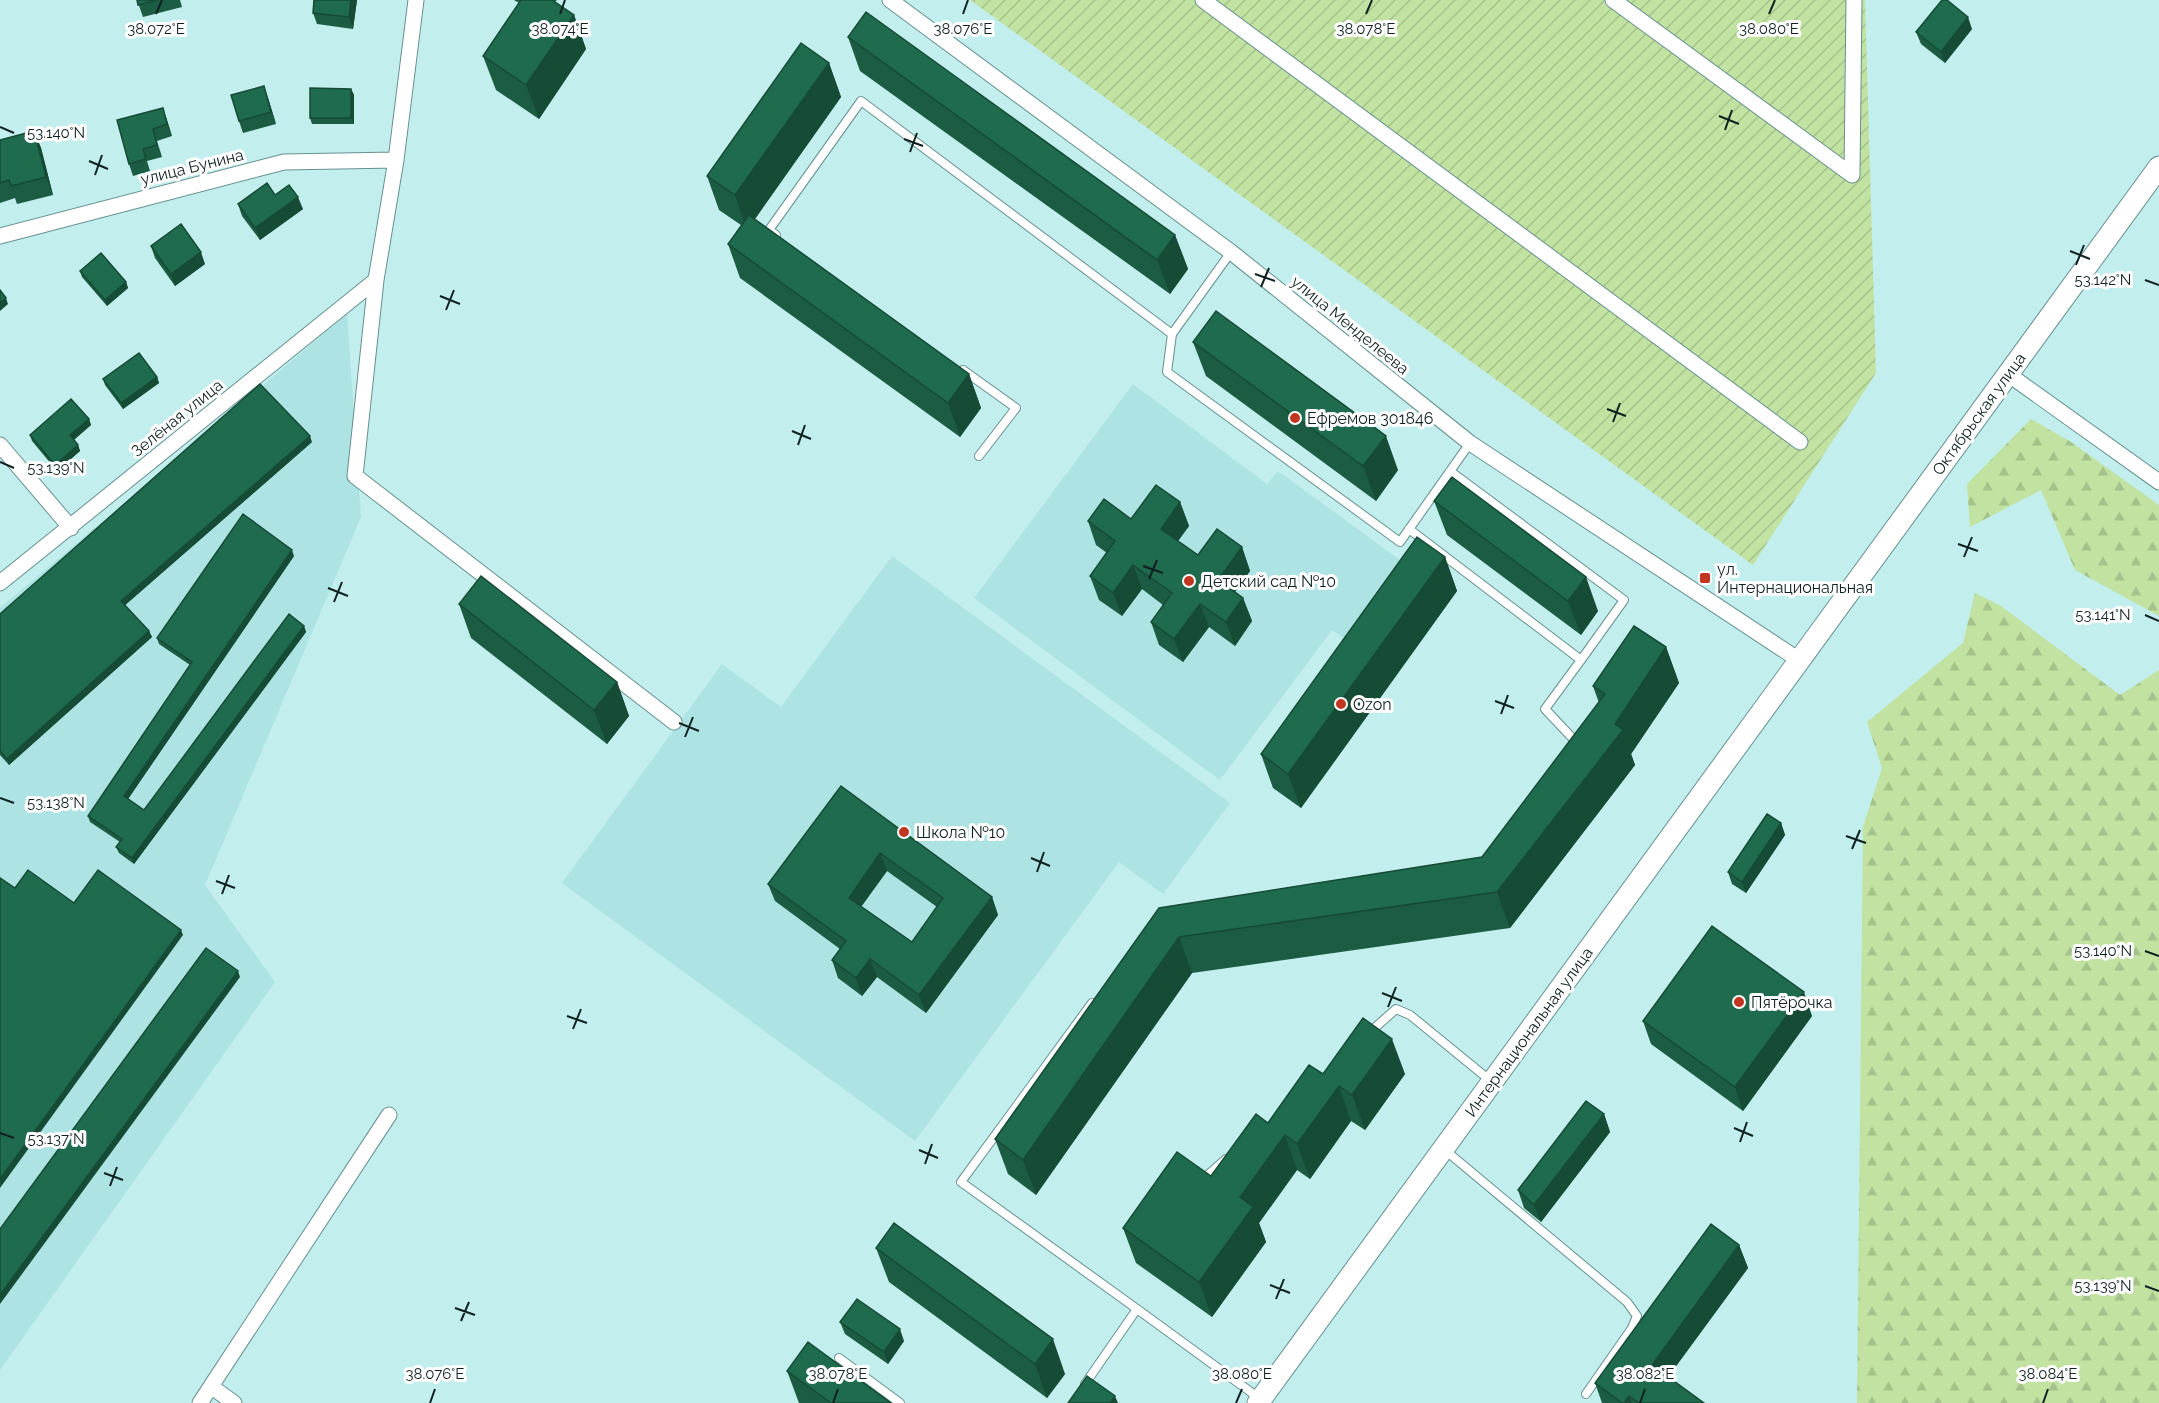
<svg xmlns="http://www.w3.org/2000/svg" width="2159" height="1403" font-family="Raleway,sans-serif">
<defs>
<pattern id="forest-firs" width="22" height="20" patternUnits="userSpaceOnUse" patternTransform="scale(1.5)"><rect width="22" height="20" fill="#c1e2a1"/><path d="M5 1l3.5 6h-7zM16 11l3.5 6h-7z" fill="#a5c28a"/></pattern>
<pattern id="garden-furrows" width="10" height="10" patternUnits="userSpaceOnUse" patternTransform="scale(1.5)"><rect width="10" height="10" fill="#c1e2a1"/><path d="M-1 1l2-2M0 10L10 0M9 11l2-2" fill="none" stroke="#a5c28a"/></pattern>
</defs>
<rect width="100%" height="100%" fill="#c2eeed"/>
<!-- built -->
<path fill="#aee3e3" d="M347,314L361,517L205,885L275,982L0,1370V608Z
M1133,384L1267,484L1278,471L1404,563L1347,640L1332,630L1220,780L974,598Z
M892,556L1230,803L1163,894L1119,862L915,1141L562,883L722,664L781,707Z"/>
<!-- forest -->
<path fill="url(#forest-firs)" d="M2031,419L2071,442L2159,505V616L2075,570L2041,490L1970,527L1967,484Z
M1975,593L2001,606L2120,695L2159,670V1403H1857L1863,827L1882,768L1867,722L1963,643Z"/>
<!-- garden -->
<path fill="url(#garden-furrows)" d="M970,0H1865L1876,373L1753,565Z"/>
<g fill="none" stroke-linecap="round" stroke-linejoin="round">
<!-- lane casing -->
<g stroke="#679190" stroke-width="10">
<path id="lane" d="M776,235L769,230L861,101L1172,334
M1231,252L1172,334L1167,372L1400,542L1470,443
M963,370L1016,408L979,456
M1409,529L1581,660L1624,600L1450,471
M1578,744L1545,709L1581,660
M1092,1003L961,1182L1137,1309
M1370,1032L1396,1009L1410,1015L1492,1082
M1445,1150L1627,1302L1637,1316L1632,1328L1586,1394
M1202,1180L1226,1159
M839,1358L900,1403
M1085,1384L1137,1309L1259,1398"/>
</g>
<!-- street casing -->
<g stroke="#679190" stroke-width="17">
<path id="street" d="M416,0L396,160L376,280L355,476L674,722
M890,0L1231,252L1470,443L1799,660
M1203,0L1800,442
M1613,0L1852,175L1854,0
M0,236L284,162L396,160
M2008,374L2159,482
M0,445L71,528
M0,583L376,280
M212,1387L234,1403
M200,1403L389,1115"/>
</g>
<!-- secondary casing -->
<g stroke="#679190" stroke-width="23">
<path id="secondary" d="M1258,1403L2159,167"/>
</g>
<!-- lane -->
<use href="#lane" stroke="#fff" stroke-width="8"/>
<!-- street -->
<use href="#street" stroke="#fff" stroke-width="15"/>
<!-- secondary -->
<use href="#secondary" stroke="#fff" stroke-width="21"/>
</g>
<!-- wall -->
<path fill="#1b5c42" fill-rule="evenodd" d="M137,0H180L182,7L143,17Z
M314,0H357L353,29L317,24L313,13Z
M514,0H557L555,2L574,15L586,49L539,119L496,90L483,56L519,3Z
M1972,29L1945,63L1921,44L1916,32Z
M848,37L1175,235L1188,269L1170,294L860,71Z
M829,63L841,97L755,219L969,374L981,408L960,437L740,278L728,244L741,225L719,210L707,176Z
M351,89L354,95V124H312L310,118Z
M268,98L276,124L243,133L239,121Z
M163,108L172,136L157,141L162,157L147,161L150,171L133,176L129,164Z
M34,131L41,148L53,195L17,204L15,198L0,203V140Z
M275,195L303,209L260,240L242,216L238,204Z
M151,246L205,264L175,286L155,258Z
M80,271L126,282L128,288L107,306L82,277Z
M1193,342L1398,470L1376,501L1206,376Z
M157,377L159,383L123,409L105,385L103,379Z
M89,419L91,425L74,440L78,445L80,451L57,471L32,441L30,435Z
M312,442L125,605L149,631L152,637L9,765L0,755V614Z
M1434,501L1598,611L1581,635L1447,535Z
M1180,502L1189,526L1178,541L1198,555L1242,547L1250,571L1235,592L1243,598L1252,621L1235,646L1209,627L1183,662L1159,645L1151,622L1163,605L1142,589L1122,616L1099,600L1090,576L1107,553L1096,545L1088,521L1131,519Z
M294,556L128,799L144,810L304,626L306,632L134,864L119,853L116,847L120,842L90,822L88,816L190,665L159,644L157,638Z
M1445,557L1457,591L1301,808L1273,788L1261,754Z
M459,604L617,682L629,716L607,744L471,638Z
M1666,647L1679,683L1631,754L1635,765L1510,928L1192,973L1036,1195L1008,1174L995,1139L1159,908L1482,857L1599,703L1593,686Z
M841,786L992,897L998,915L926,1013L877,977L862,996L838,978L832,960L840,949L775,901L768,884ZM887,871L937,907L912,942L861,907Z
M1781,823L1785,835L1746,893L1732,884L1728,872Z
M1812,1016L1743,1111L1651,1044L1643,1021Z
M1323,1074H1405L1365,1130L1351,1121L1310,1179L1297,1170L1259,1223L1266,1242L1212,1317L1136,1263L1123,1228L1211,1176L1268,1123Z
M1604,1114L1610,1132L1541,1222L1524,1208L1518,1190Z
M1739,1245L1748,1268L1668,1377L1704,1403H1602L1595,1383Z
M876,1248L1065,1374L1047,1398L889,1282Z
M840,1322L904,1341L888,1364L845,1334Z
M787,1371L891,1403H799Z"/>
<!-- shaded-wall -->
<path fill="#164b36" d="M351,0H357L353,29L349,17Z
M574,15L586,49L539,119L526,85Z
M1968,17L1972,29L1945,63L1941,52Z
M829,63L841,97L747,230L735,195Z
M264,86L268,98L276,124L271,112Z
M351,89L354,95V124L351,118Z
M163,108L167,120L172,136L167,124Z
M34,131L41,148L53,195L46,177Z
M298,197L303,209L260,240L255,228Z
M1175,235L1188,269L1170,294L1157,260Z
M201,252L205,264L175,286L171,274Z
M126,282L128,288L107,306L105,300Z
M6,298L8,304L0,311V303Z
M969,374L981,408L960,437L948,403Z
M157,377L159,383L123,409L121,403Z
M89,419L91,425L72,441L70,435Z
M310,436L312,442L123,607L121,601Z
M1386,436L1398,470L1376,501L1363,466Z
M78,445L80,451L57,471L55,465Z
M1180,502L1189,526L1170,552L1161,529Z
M1242,547L1250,571L1227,603L1218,580Z
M292,550L294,556L126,802L124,796Z
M1445,557L1457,591L1301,808L1288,774Z
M1133,565L1142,589L1122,616L1113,593Z
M1586,577L1598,611L1581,635L1568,601Z
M1243,598L1252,621L1235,646L1226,622Z
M1200,604L1209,627L1183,662L1174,639Z
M304,626L306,632L134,864L132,858Z
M149,631L152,637L9,765L7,759Z
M1666,647L1679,683L1631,754L1635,765L1510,928L1497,892L1615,724Z
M617,682L629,716L607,744L594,710Z
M1781,823L1785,835L1746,893L1742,882Z
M880,853L887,871L855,915L849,898Z
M992,897L998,915L926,1013L919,995Z
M181,930L183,935L0,1188V1179Z
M1179,937L1192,973L1036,1195L1023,1160Z
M870,959L877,977L862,996L856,978Z
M238,971L240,977L0,1304V1295Z
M1804,992L1812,1016L1743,1111L1735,1087Z
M1392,1039L1405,1074L1365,1130L1352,1095Z
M1339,1086L1351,1121L1310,1179L1297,1144Z
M1604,1114L1610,1132L1541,1222L1534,1205Z
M1285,1135L1297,1170L1259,1223L1266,1242L1212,1317L1199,1282L1240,1197Z
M1739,1245L1748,1268L1660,1388L1652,1365Z
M900,1329L904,1341L888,1364L884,1352Z
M1053,1339L1065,1374L1047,1398L1035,1364Z
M1115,1396L1118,1403H1110Z
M1629,1396L1632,1403H1624Z"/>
<!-- building -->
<path fill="#1f6b4d" stroke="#164b36" stroke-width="1.5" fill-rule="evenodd" d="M137,0H157L138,5Z
M314,0H351L349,17L313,13Z
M521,0H552L574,15L526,85L483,56Z
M1942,0H1947L1968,17L1941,52L1916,32Z
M866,12L1175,235L1157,260L848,37Z
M801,43L829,63L735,195L707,176Z
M264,86L271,112L239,121L231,95Z
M310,88L351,89V118H310Z
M163,108L167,124L153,129L157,145L143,149L146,159L129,164L117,120Z
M34,131L46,177L11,186L9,180L0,183V140Z
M267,183L275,195L289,185L298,197L255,228L238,204Z
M749,215L969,374L948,403L728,244Z
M181,224L201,252L171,274L151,246Z
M101,253L126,282L105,300L80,271Z
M0,290L6,298L0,303Z
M1216,311L1386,436L1363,466L1193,342Z
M139,353L157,377L121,403L103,379Z
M260,384L310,436L121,601L149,631L7,759L0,751V614Z
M71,399L89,419L70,435L78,445L55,465L30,435Z
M1452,477L1586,577L1568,601L1434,501Z
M1156,485L1180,502L1161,529L1198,555L1217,529L1242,547L1218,580L1243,598L1226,622L1200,604L1174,639L1151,622L1172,593L1133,565L1113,593L1090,576L1115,541L1088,521L1104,499L1131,519Z
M243,514L292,550L124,796L144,810L289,614L304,626L132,858L116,847L122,839L88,816L192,662L157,638Z
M1417,537L1445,557L1288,774L1261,754Z
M481,576L617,682L594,710L459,604Z
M1634,626L1666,647L1615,724L1623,730L1497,892L1179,937L1023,1160L995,1139L1159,908L1482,857L1605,694L1593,686Z
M841,786L992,897L919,995L870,959L856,978L832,960L846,941L768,884ZM880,853L943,898L912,942L849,898Z
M1767,814L1781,823L1742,882L1728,872Z
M28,870L74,903L98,870L181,930L0,1179V878L15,888Z
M1712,926L1804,992L1735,1087L1643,1021Z
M206,948L238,971L0,1295V1229Z
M1363,1018L1392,1039L1352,1095L1339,1086L1297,1144L1285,1135L1240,1197L1253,1207L1199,1282L1123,1228L1177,1152L1211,1176L1256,1114L1268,1123L1309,1065L1323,1074Z
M1586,1101L1604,1114L1534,1205L1518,1190Z
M894,1223L1053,1339L1035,1364L876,1248Z
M1711,1224L1739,1245L1652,1365L1704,1403H1639L1629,1396L1624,1403H1622L1595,1383Z
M857,1299L900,1329L884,1352L840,1322Z
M808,1342L891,1403H831L787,1371Z
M1087,1376L1115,1396L1110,1403H1068Z"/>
<!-- ticks -->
<path fill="none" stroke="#102121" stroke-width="2" d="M156,14L162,0M560,14L565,0M963,14L968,0M1366,14L1372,0M1769,14L1775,0M1719,116L1739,124M0,127L14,133M1725,130L1732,110M904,139L923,146M910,152L917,133M89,161L108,169M95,175L102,155M2070,251L2090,259M2076,265L2084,245M1255,274L1275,281M2145,280L2159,285M1261,287L1269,268M440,296L460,304M446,310L454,290M1607,409L1626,416M1613,422L1620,403M792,431L811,439M798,445L805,425M0,462L14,468M1958,544L1978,551M1964,557L1972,537M1143,566L1163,573M1149,579L1157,560M328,588L348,596M334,602L342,582M2145,615L2159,621M1495,701L1514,708M1501,714L1508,695M679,723L699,731M685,737L693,717M0,798L14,803M1846,836L1866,843M1852,849L1860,830M1031,858L1050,866M1037,872L1044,852M216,881L235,888M222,894L229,875M2145,951L2159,956M1382,993L1402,1001M1388,1007L1396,987M567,1016L587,1023M573,1029L581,1009M1734,1128L1753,1136M0,1133L14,1138M1740,1142L1747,1122M919,1150L938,1158M925,1164L932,1144M104,1173L123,1180M110,1186L117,1167M1270,1285L1290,1293M2145,1286L2159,1291M1276,1299L1284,1279M455,1308L475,1315M461,1321L469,1302M430,1403L435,1389M833,1403L838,1389M1236,1403L1242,1389M1640,1403L1645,1389M2043,1403L2048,1389"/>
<!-- markers -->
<g fill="#c13521" stroke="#fff" stroke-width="2">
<circle cx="1295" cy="418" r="6"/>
<rect x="1699" y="572" width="12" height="12" rx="3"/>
<circle cx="1189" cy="581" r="6"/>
<circle cx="1341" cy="704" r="6"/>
<circle cx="904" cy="832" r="6"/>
<circle cx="1739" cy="1002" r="6"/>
</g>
<g text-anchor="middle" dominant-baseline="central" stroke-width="6" stroke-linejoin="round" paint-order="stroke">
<!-- street labels -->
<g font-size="16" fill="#102121" stroke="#fff">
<text transform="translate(192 167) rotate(-14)">улица Бунина</text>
<text transform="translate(1350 325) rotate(39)">улица Менделеева</text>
<text transform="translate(1979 414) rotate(-54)">Октябрьская улица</text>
<text transform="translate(177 418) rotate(-39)">Зелёная улица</text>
<text transform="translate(1529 1032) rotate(-54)">Интернациональная улица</text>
</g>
<!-- poi labels -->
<g font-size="16" fill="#102121" stroke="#fff" text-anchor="start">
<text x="1307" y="418">Ефремов 301846</text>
<text x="1717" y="569">ул.<tspan x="1717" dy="18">Интернациональная</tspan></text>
<text x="1201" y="581">Детский сад №10</text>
<text x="1353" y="704">Ozon</text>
<text x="916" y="832">Школа №10</text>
<text x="1751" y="1002">Пятёрочка</text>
</g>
</g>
<g font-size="15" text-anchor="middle" fill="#102121" stroke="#fff" stroke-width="6" stroke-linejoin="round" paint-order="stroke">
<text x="156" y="34">38.072°E</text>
<text x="560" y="34">38.074°E</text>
<text x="963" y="34">38.076°E</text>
<text x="1366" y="34">38.078°E</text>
<text x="1769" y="34">38.080°E</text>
<text x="56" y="138">53.140°N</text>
<text x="2103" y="285">53.142°N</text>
<text x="56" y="473">53.139°N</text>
<text x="2103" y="620">53.141°N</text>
<text x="56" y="808">53.138°N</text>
<text x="2103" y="956">53.140°N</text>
<text x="56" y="1144">53.137°N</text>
<text x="2103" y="1291">53.139°N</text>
<text x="435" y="1379">38.076°E</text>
<text x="838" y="1379">38.078°E</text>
<text x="1242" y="1379">38.080°E</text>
<text x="1645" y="1379">38.082°E</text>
<text x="2048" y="1379">38.084°E</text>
</g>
</svg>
